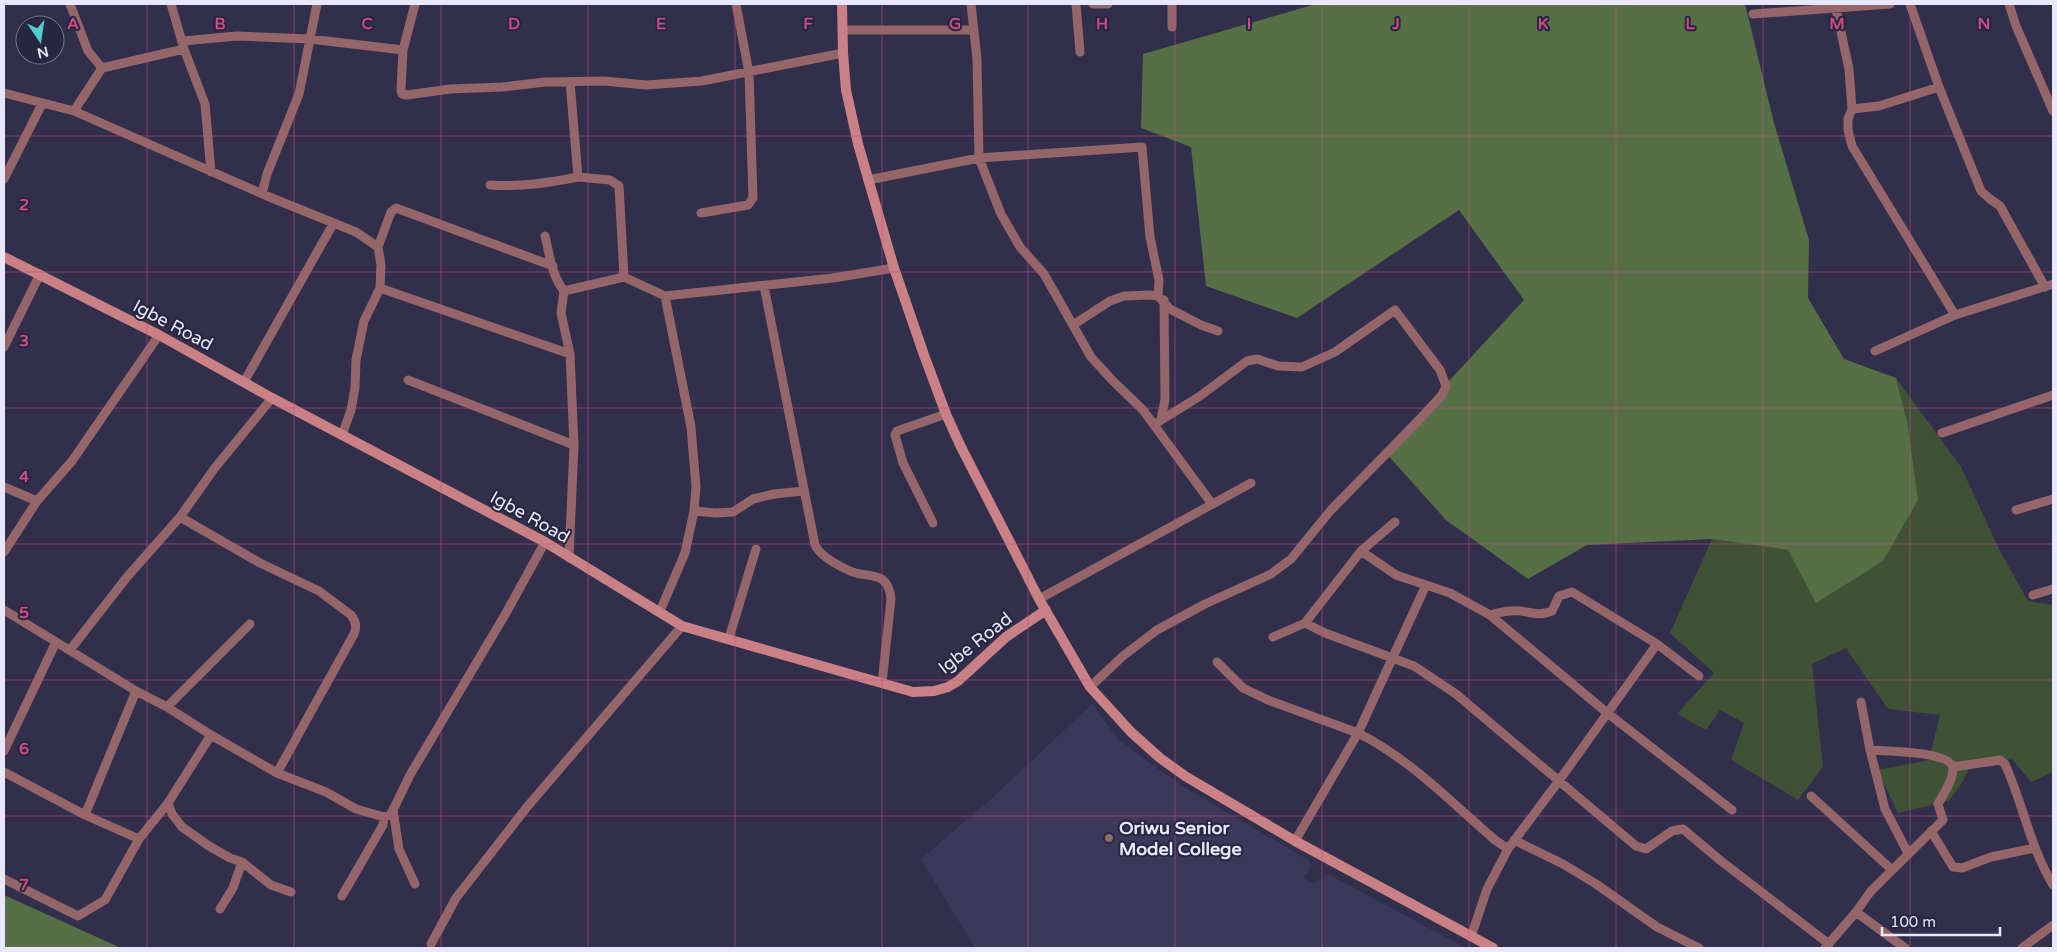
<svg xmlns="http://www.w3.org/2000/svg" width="2057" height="952" font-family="'Varela Round',sans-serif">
<rect width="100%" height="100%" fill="#312f4b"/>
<!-- built -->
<path fill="#3b3859" d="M1092,704L1118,739L1147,761L1189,790L1310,861L1311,868L1303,878L1314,883L1328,874L1466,948H975L921,859L992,798Z"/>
<!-- green -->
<path fill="#3f5235" d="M1896,378L1961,467L2000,551L2028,601L2053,605V772L2031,782L2012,759L1969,769L1962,783L1949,801L1898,813L1877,770L1929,760L1940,715L1888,709L1846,648L1812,664L1823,767L1798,800L1731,760L1744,723L1720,710L1706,730L1677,714L1714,673L1670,633L1712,539L1788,550L1907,421Z"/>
<!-- forest -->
<path fill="#547044" d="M1316,4H1745L1774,123L1809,240L1808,298L1844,359L1896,378L1907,421L1918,500L1883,561L1816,603L1788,550L1712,539L1587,545L1528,579L1446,520L1384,451L1524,300L1459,210L1297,318L1206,286L1191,147L1141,128L1143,54Z
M4,895L121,948H4Z"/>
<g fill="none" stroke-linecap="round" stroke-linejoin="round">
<!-- street -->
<path stroke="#946669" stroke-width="9" d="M70,4L88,51L102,68
M171,4L184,49L205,104L211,172
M415,4L403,50L401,90L402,94L407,95L450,89L503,87L545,82L604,81L646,85L702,81L843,53
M971,4L977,59L979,158L1001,214L1020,247L1044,274L1091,357L1113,381L1143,410L1212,504
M1076,4L1080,52
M1093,4H1108
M1835,4L1849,69L1852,109L1848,119V130L1852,146L1955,315
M1910,4L1939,87L1981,191L1990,199L2000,206L2045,287
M2009,4L2016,26L2053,111
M1753,14L1890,4
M1172,27V4
M843,30H973
M183,41L237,36L310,39L403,50
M570,82L578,177L610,180L619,186L624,277
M4,93L74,111L267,196L356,232L378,247L381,265L380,288L364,321L356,360L355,388L351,410L342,435
M1852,109L1879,106L1939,87
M74,111L102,68L184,49
M4,179L42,104
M868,180L979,158L1142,147L1150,237L1159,280L1158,296
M490,185C521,187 548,183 578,177
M262,194L267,174L299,94L317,4
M701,213L748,205L753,198L749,73L736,4
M545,236C550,256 551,274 564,291L561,313L570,354L574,445L569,558
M378,247L391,212L396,208L553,266
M764,286L815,545C820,556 839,566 850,571C868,579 888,569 891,599L882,683
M380,288L570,354
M564,291L624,277L665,296L833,278L894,268
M1073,325L1110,301L1124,296L1149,295L1158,296L1170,309L1201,325L1218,331
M4,347L40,274
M1875,351L1955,315L2053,284
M408,380L574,445
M244,382L333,224
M1161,419L1165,400L1164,300
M1942,433L2053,395
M4,487L37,501
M2016,510L2053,499
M694,511L716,513L733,512L753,499L774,494L804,491
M180,517L260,563L319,591L351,615C356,621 357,627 354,634L277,773
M933,523L903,463L895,435L897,431L946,414
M1361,551L1395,522
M4,552L37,501L72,461L159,335
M2033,595L2053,589
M1039,599L1251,483
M4,610L136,691L167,707L211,735L277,773L326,792L356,809L384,817
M660,611L685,553L694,511L696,487L691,427L665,296
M1490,615C1497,613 1504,611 1511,611C1527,609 1535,618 1552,611L1559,596L1572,592L1657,644L1699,676
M1305,623L1325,633L1414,666L1456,694L1636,846L1646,849L1672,831L1683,829L1721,861L1829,944
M1273,637L1305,623L1361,551L1396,575L1450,593L1490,615L1606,712L1732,810
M729,638L756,549
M70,650L127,577L180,517L214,469L272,398
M1217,662L1243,688L1268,700L1358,733C1410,759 1452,803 1495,840L1508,849
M1090,687L1123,656L1157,630L1205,604L1271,574L1291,559L1331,510L1423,416L1442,395L1446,386L1440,370L1395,310L1335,352L1302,367L1278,366L1257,359L1247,361L1200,396L1155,424
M1861,702L1870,750L1885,809L1908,853
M167,707L250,624
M4,751L56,642
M1953,767L2000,760L2005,764C2023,804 2030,847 2053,885
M4,772L85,815L139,839
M1811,796L1891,869
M168,803L172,814L182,827L209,846L230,858L242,862L271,885L291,892
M393,810L399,849L415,884
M85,815L136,691
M1931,831L1953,867L1962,868L1991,857L2035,848
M1514,840L1563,864L1596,884L1657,927L1699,948
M1295,841L1358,733L1426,585
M4,879L78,916L105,900L139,839L168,803L211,735
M342,896L383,825L384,817L390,815L393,810L410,775L506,613L545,542
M220,909L233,888L242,862
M1856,912L1905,948
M1471,937L1487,889L1508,849L1558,782L1657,644
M431,944L456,898L527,807L682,626
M1825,948L1856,912L1871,891L1943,820L1938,804C1943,795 1953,780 1953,769C1953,751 1884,751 1870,750
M2022,948L2053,925"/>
<!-- secondary -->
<path stroke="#ca8186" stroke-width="10" d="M842,4L843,53L846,90L858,144L894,268L924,355L946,414L960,445L1039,599L1090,687L1131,732L1160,758L1185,776L1295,841L1493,948
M4,257L159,335L272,398L545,542L682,626L913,692L934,691L948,687L958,681L1006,637L1046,610"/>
</g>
<!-- grid -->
<path fill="none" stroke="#cc4c83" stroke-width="1" stroke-opacity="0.55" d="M147,4V948M294,4V948M441,4V948M588,4V948M735,4V948M882,4V948M1028,4V948M1175,4V948M1322,4V948M1469,4V948M1616,4V948M1763,4V948M1910,4V948M4,136H2053M4,272H2053M4,408H2053M4,544H2053M4,680H2053M4,816H2053"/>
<!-- markers -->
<circle fill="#8d6e63" stroke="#272540" stroke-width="2" cx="1109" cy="838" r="5"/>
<g text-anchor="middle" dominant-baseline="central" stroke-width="4" stroke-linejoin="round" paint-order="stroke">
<!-- street labels -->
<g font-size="18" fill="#e8e8fa" stroke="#272540">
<text transform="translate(173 325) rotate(28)">Igbe Road</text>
<text transform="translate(530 517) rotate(29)">Igbe Road</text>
<text transform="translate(975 643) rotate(-38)">Igbe Road</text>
</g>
<!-- poi labels -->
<g font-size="18" font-weight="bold" fill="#e8e8fa" stroke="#272540" text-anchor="start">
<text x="1119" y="828">Oriwu Senior<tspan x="1119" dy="21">Model College</tspan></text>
</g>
</g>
<g font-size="16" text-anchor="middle" font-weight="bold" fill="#cc4c83" stroke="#272540" stroke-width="4" stroke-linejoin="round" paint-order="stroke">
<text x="73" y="29">A</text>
<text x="220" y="29">B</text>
<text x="367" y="29">C</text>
<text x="514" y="29">D</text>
<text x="661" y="29">E</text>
<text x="808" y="29">F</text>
<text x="955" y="29">G</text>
<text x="1102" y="29">H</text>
<text x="1249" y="29">I</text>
<text x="1396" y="29">J</text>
<text x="1543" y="29">K</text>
<text x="1690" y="29">L</text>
<text x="1837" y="29">M</text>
<text x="1984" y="29">N</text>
<text x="24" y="210">2</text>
<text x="24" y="346">3</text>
<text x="24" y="482">4</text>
<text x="24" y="618">5</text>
<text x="24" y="754">6</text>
<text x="24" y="890">7</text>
</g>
<!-- border -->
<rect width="2057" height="952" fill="none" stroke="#e8e8fa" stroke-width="10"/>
<!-- north arrow -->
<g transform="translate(40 40) rotate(167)"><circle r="24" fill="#272540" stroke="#74738a"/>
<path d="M0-4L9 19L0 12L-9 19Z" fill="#52cdcc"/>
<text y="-8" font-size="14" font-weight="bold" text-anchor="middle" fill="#e8e8fa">N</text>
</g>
<!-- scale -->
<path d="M1882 927v8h118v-8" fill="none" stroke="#e8e8fa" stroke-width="2.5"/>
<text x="1890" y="927" font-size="15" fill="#e8e8fa" stroke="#272540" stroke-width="4" paint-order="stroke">100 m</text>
</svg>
